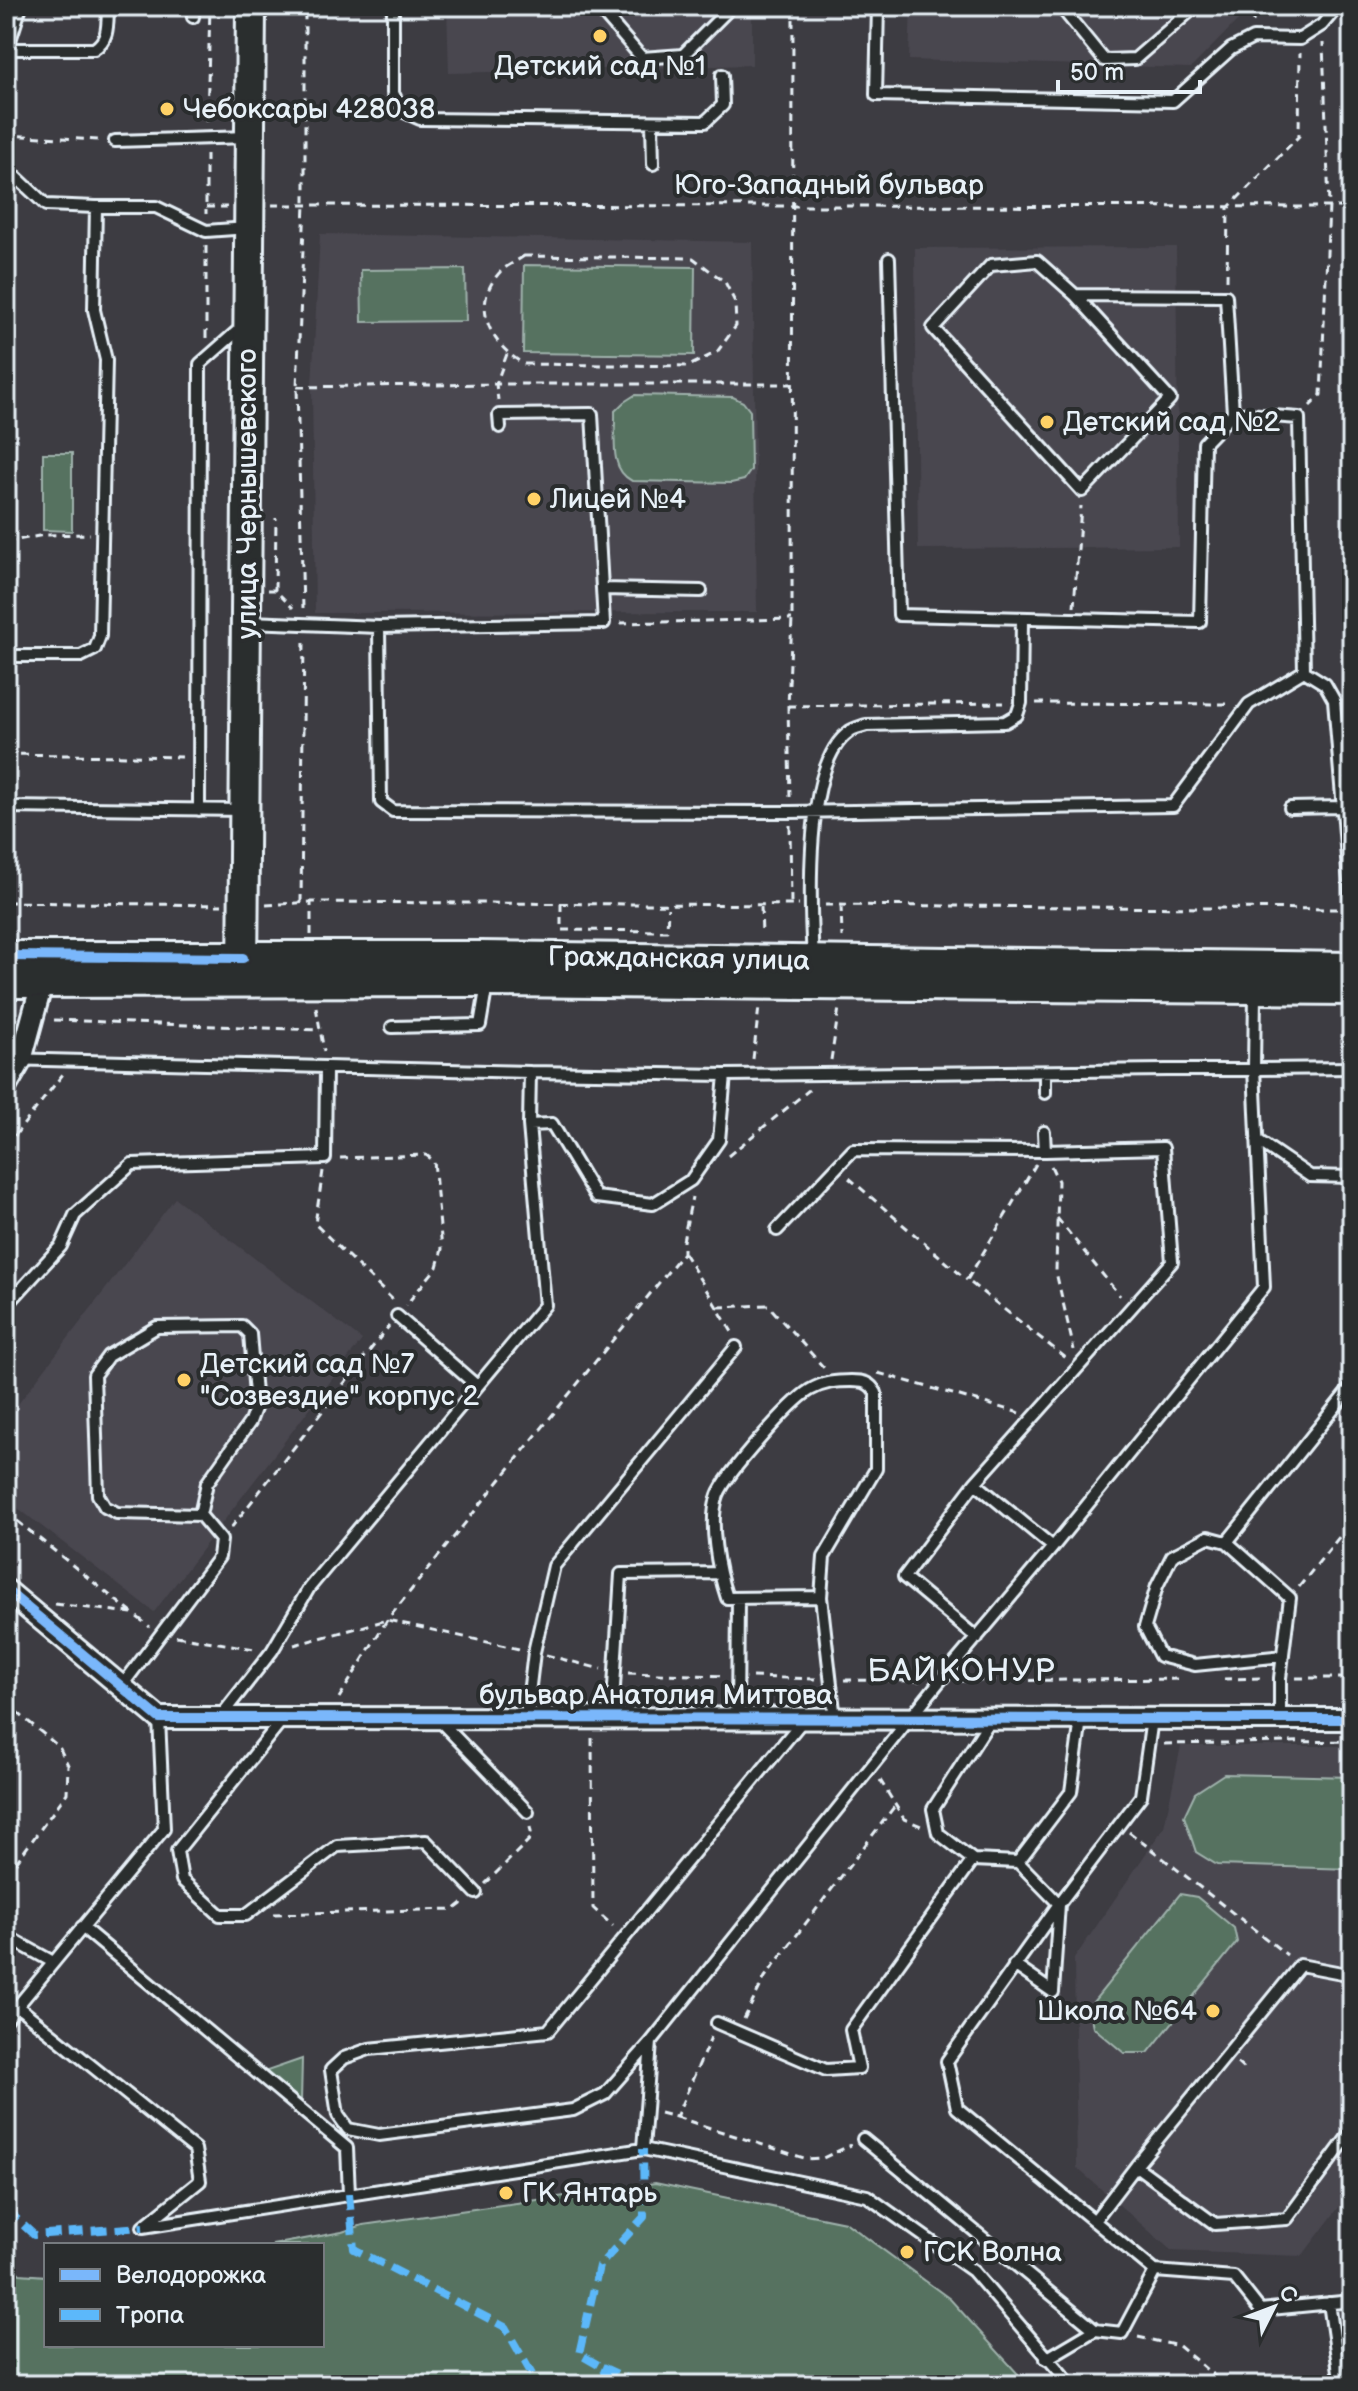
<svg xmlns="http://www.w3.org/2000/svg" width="1358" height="2391" font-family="'Balsamiq Sans',sans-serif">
<rect width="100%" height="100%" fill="#3d3c42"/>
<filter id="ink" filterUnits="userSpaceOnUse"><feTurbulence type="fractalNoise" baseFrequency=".0125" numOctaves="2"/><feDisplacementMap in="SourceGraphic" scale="16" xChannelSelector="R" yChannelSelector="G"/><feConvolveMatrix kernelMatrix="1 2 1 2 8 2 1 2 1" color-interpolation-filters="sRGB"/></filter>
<g filter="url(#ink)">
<!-- built -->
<path fill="#4a4750" d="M447,6H752V65L449,73Z
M911,6H1239V19L1191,68L909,60Z
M320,234L752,242L757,612L315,613L312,386Z
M6,235H12L17,529L6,528Z
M1176,247L1179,547L918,549L915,248Z
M175,1198L362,1340L154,1612L6,1499V1420Z
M1181,1746H1352V2190L1302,2256L1172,2251L1077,2168L1074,1959L1164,1827Z"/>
<!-- green -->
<path fill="#567260" stroke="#9fb2ac" stroke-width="2" d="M524,265L695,267L694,355L523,353Z
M465,269L466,321L362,322L361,270Z
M635,395L733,397L743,402L750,411L751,470L744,480L731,483L632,481C608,469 616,436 615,411L624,402Z
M43,453H72V531L43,530Z
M1224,1774L1352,1777V1869L1217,1865L1196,1852L1184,1816L1195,1793Z
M1180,1894L1197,1897L1234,1928L1237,1942L1148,2053H1124L1093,2027L1089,2007Z
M302,2059L301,2102L264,2072Z
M655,2183L845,2222L950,2299L1028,2385H6V2261L20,2274L46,2276V2345H322V2245H272L342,2232L363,2225Z"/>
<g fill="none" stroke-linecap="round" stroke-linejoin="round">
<!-- lane casing -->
<g stroke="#e8f1f8" stroke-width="16">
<path id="lane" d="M393,6V93L402,111L420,119L705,122L723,105L722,75
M597,6L642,58L683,55L726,12L725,6
M878,6L876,95L1173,101L1231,49L1253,38L1300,39L1322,25L1338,6
M1060,6L1104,60L1135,59L1196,6
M193,17L194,6
M7,49H94C110,39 107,23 108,6
M6,53L21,6
M652,122L653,164
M115,141L249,137
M6,156L12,173L46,205L96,207
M889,259L899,615L1200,622L1204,443L1233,413
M1075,295L1170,399L1082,491L933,328L991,265L1037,261L1075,295L1226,296L1233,413L1299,418L1304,671L1325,684L1334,700L1352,919
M602,589L701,591
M249,622L379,627L604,623L592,414L499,415L500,427
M379,627L381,802L393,811L790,812L1173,806L1249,704L1304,671
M6,656H81L95,649L100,636L106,360L94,310L96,207H156L206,231L248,228
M1338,743L1352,742
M6,807L244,810
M1290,808L1343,807
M199,810L200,364L242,327
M813,959C810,908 803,764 849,732C853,728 861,727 866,725L1005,722L1017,715L1021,703L1022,619
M392,1027L480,1025L487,984
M6,1059L530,1072L529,1125L545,1305L309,1588L272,1651L221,1716
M725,1075L1352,1068
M1045,1093V1073
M529,1125L552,1124L596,1197L653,1204L691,1180L719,1140L725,1075L530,1072
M1044,1132L1045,1151
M1257,1140L1310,1176L1352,1177
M777,1230L853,1150L1045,1151L1163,1148L1172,1262L975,1483
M6,1306L61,1246L75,1215L132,1164L325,1158L326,1069
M397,1316L477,1386
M1227,1542L1208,1537L1172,1556L1157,1586L1145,1627L1160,1656L1195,1665L1283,1656
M821,1597L727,1598C718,1571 708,1522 718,1495C726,1474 790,1402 810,1390C824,1382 836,1381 851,1381C863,1381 870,1382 876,1393V1469L824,1557L821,1597L835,1719
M977,1638L904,1577L975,1483L1053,1547
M121,1687L219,1557L221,1540L200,1515L117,1513L105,1507L98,1495L94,1375L108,1356L157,1327L242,1326L250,1334L256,1406L250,1422L207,1483L200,1515
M438,1719L528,1812
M526,1719L534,1652L554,1566L736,1347
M612,1719L621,1574L718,1573
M737,1719L738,1598
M991,1719L933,1809L938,1833L973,1860L1018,1862L1059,1904L1053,1992L1014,1965
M1280,1719V1678L1290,1598L1227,1542L1352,1386
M282,1720L177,1851L182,1880L220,1915H246L337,1846L426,1841L476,1893
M1018,1862L1071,1792L1081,1719
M82,1927L347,2148L349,2194
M6,1936L53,1962
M17,2006L195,2149L200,2181L144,2226
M6,2020L164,1829L159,1718
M717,2023L826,2070L859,2068L851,2030L973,1860
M651,2042L605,2094L573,2110L379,2135L348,2129L338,2115L331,2070L344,2058L369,2049L548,2031L803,1720
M863,2139L1095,2330
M643,2149L651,2042L939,1682L1053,1547L1264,1287L1254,1068L1255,993
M1136,2166L1215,2224L1287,2219L1352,2131
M1094,2221L1136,2166L1300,1965L1352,1975
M143,2227L643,2149L867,2196L973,2271L1071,2385
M1155,2271L1234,2277L1260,2310L1352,2301
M1329,2303L1341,2385
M1046,2359L1095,2330L1122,2333L1155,2271L957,2108L947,2061L1059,1904L1141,1796L1152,1719"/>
</g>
<!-- street casing -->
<g stroke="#e8f1f8" stroke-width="26">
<path id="street" d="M6,1086L21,1060L42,983
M6,1590L159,1718L1352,1719"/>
</g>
<!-- secondary casing -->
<g stroke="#e8f1f8" stroke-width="34">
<path id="secondary" d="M6,956H480L1352,967
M243,977L251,6
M6,983L487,982L1352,990"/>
</g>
<!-- path -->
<path stroke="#e8f1f8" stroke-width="3" stroke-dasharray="8 6" stroke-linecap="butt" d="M1253,22V6
M207,122L210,6
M6,135L99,140
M206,154V214
M272,205L1352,207
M206,207H227
M524,256L693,258L725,282L735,302L736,326L717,352L689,366L524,364C489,344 469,303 502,270C508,265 517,261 524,256Z
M1227,280L1228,208L1299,136L1300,53
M206,338V246
M507,354L496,384H791
M297,387L496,384L498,400
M1310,406L1321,395L1329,206L1323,43
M6,542L44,535L90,534
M268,590H275L293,608
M275,590L276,518
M1074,607L1081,506
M303,608L297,387L305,204V6
M620,623L792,619
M1036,703L1232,704
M788,706L1004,703
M6,754L186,757
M790,797L788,706L792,619L793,6
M790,825L791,905
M6,902L222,905
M301,903L304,639
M561,903V930L667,931L668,908
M266,905L311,902L799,905
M825,905L1338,909
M841,905L842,937
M761,907L762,935
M6,922L7,902
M311,935V902
M316,1007L324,1051
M54,1020L320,1030
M753,1059L759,1007
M831,1060L839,1008
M6,1147L63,1074
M728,1156L809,1090
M340,1158L426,1155L434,1161L442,1249L437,1267L406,1305
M1036,1164L967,1280L1066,1358
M1051,1166L1058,1181L1056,1272L1074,1350
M323,1171L315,1224L394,1301
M849,1178L967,1280
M1057,1218L1120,1296
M684,1253L732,1332
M718,1307L768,1305L825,1369
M6,1336L12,1342L15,1363L6,1382
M878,1373L1020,1413
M6,1512L132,1613
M231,1528L389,1326
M1299,1587L1352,1521
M55,1604L132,1613L150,1627
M176,1636L255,1649
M294,1645L387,1620L519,1649
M546,1655L601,1669
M628,1673L724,1676
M752,1677L816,1679
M1296,1678H1352
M1224,1679L1264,1678
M844,1680L920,1681
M960,1681L1184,1679
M339,1698L387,1620L683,1253V1241L692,1197
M6,1703L59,1747L68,1765L67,1793L6,1876
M592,1738L593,1908L613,1926
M1164,1744L1352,1741
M880,1780L904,1819L921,1826
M1129,1832L1287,1955
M485,1884L532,1837L530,1827
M274,1914L455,1909L464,1902
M744,2019L765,1977L894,1807
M1237,2063L1246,2071
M660,2113L676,2117L711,2037
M676,2117L807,2159L823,2158L851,2145
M1138,2337L1179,2346L1225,2385"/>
<!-- lane -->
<use href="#lane" stroke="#2a2d2e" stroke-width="10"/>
<!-- street -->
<use href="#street" stroke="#2a2d2e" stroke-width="20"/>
<!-- secondary -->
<use href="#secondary" stroke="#2a2d2e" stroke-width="28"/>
<!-- quiet -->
<path stroke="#5cb8fa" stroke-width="8" stroke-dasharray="16 8" stroke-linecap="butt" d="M349,2194L354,2249L505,2327L538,2385
M6,2209L34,2235L143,2227
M602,2367L642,2385
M609,2385L602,2367L579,2354L599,2266L644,2217L643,2149"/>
<!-- cycleway casing -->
<g stroke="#2a2d2e" stroke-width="15">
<path id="cycleway" d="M6,956L243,958
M6,1590L159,1718L1352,1719"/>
</g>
<!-- cycleway -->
<use href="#cycleway" stroke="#7ab7fb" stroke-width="10"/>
</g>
</g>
<!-- markers -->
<g fill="#ffd166" stroke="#2a2d2e" stroke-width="3">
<circle cx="600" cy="36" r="8"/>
<circle cx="167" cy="109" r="8"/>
<circle cx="1047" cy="422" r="8"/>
<circle cx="534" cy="499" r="8"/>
<circle cx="184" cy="1380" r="8"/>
<circle cx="1213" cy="2011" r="8"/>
<circle cx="506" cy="2193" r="8"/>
<circle cx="907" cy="2252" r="8"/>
</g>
<g text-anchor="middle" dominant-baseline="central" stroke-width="8" stroke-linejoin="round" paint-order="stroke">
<!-- poi labels -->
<g font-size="28" fill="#e8f1f8" stroke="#2a2d2e" text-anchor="start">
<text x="600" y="66" text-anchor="middle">Детский сад №1</text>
<text x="183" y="109">Чебоксары 428038</text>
<text x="1063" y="422">Детский сад №2</text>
<text x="550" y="499">Лицей №4</text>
<text x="200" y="1364">Детский сад №7<tspan x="200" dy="32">"Созвездие" корпус 2</tspan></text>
<text x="1197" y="2011" text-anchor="end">Школа №64</text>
<text x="522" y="2193">ГК Янтарь</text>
<text x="923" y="2252">ГСК Волна</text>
</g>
<!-- street labels -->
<g font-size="28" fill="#e8f1f8" stroke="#2a2d2e">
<text x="829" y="185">Юго-Западный бульвар</text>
<text transform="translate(247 494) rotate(-90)">улица Чернышевского</text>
<text transform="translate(679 959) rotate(1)">Гражданская улица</text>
<text x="656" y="1695">бульвар Анатолия Миттова</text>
</g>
<!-- quarter labels -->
<g font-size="32" letter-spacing="2" fill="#e8f1f8" stroke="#2a2d2e">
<text x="962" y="1671">БАЙКОНУР</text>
</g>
</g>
<!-- margin -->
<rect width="1358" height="2391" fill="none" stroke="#2a2d2e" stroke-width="32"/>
<rect x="16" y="16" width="1326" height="2359" fill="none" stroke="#e8f1f8" stroke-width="3" filter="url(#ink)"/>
<!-- legend -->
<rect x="44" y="2243" width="280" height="104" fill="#2a2d2e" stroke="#767b7f" stroke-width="2"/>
<rect x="60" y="2269" width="40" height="12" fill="#7ab7fb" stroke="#767b7f" stroke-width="2"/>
<text x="116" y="2283" font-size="24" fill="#e8f1f8">Велодорожка</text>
<rect x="60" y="2309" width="40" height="12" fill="#5cb8fa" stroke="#767b7f" stroke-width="2"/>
<text x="116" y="2323" font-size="24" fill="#e8f1f8">Тропа</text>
<!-- north arrow -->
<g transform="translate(1274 2307) rotate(48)" stroke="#2a2d2e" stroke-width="6" paint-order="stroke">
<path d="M0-6L14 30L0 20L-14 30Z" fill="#e8f1f8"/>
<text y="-12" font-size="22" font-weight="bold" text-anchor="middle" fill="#e8f1f8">С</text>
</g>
<!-- scale -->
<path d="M1058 80v12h142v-12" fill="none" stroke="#e8f1f8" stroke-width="4"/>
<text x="1070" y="80" font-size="24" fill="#e8f1f8" stroke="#2a2d2e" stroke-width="6" paint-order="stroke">50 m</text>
</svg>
